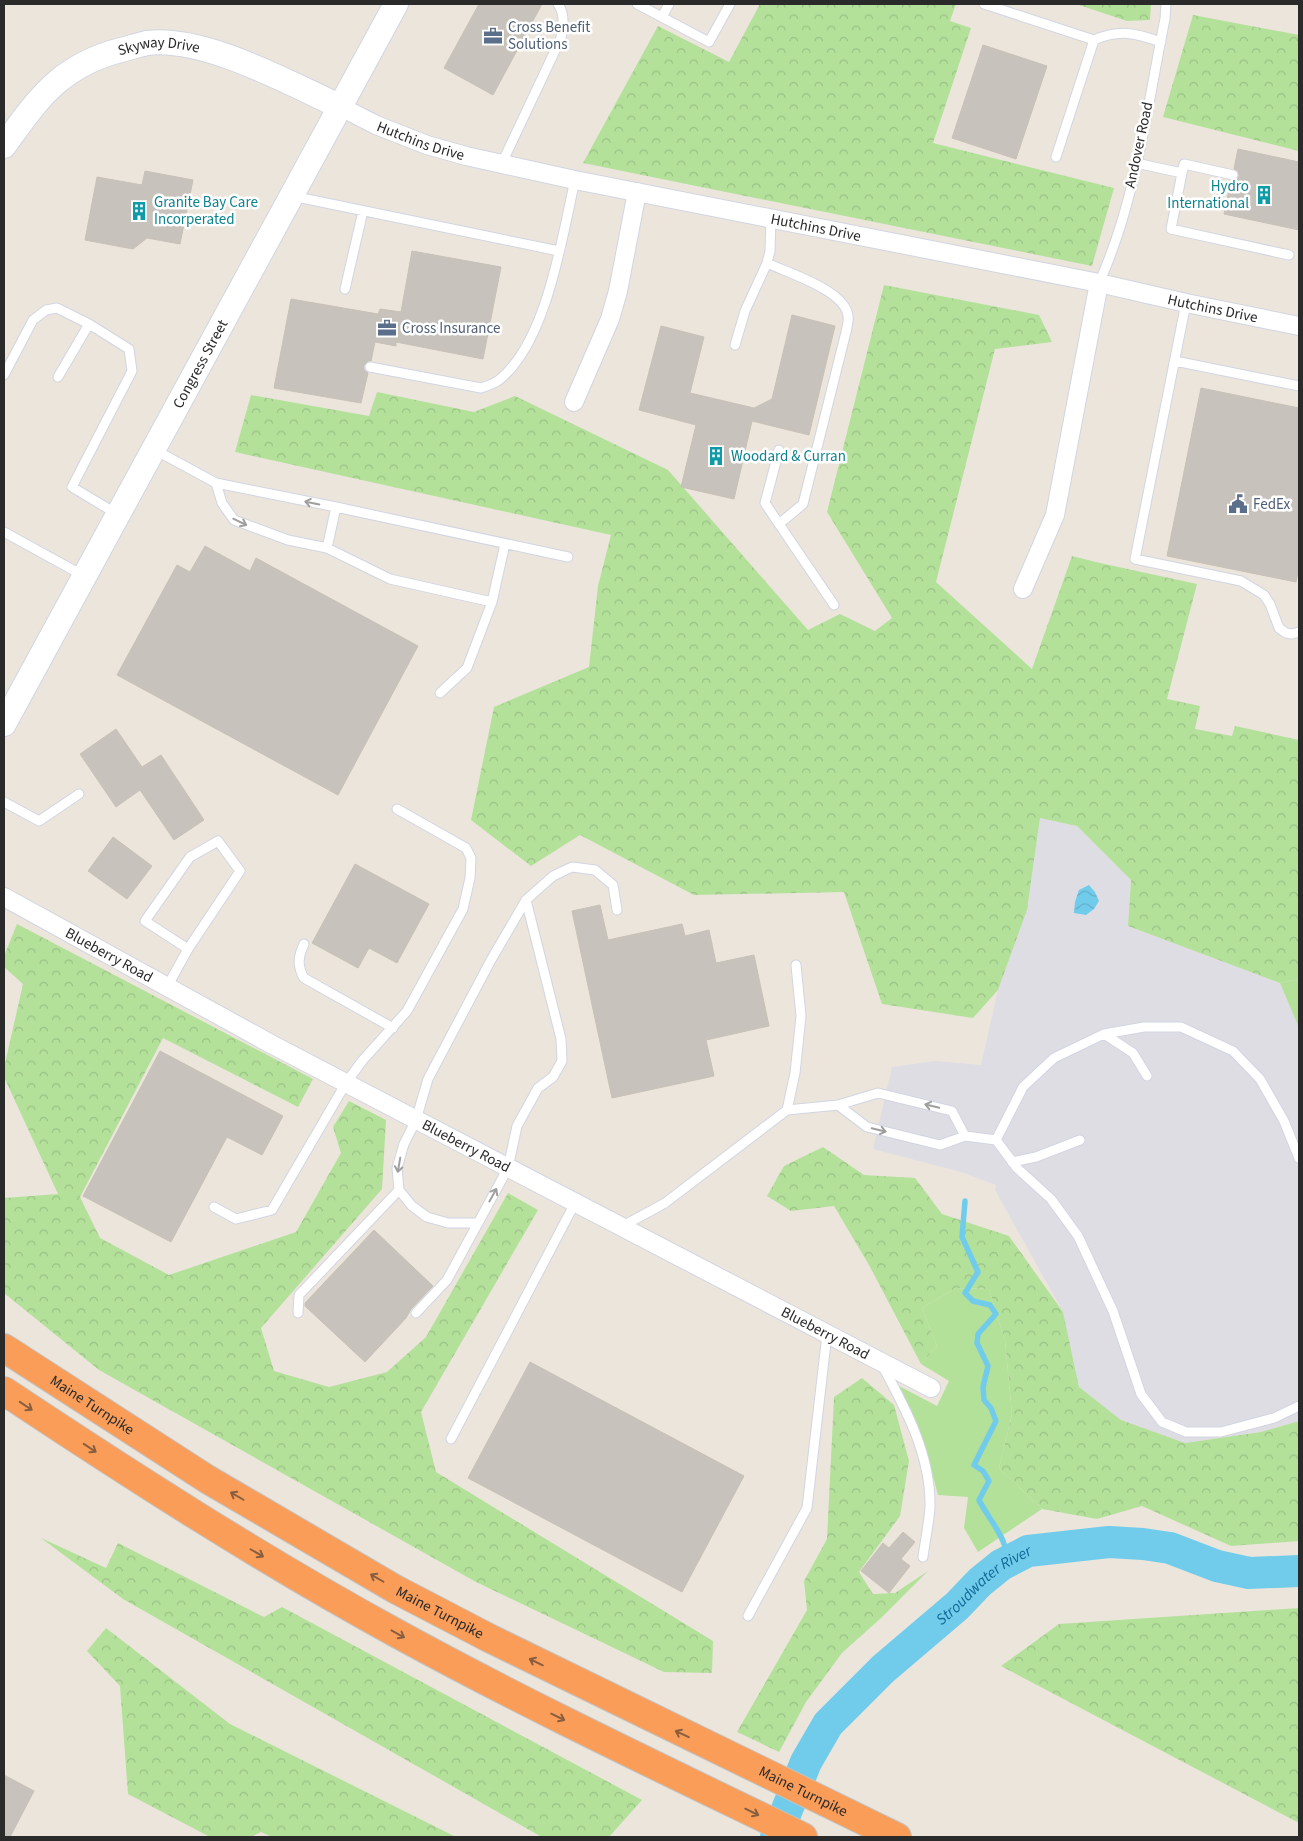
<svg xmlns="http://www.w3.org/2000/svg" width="1303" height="1841" font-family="'Source Sans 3',sans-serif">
<defs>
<pattern id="forest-crowns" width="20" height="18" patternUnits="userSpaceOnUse" patternTransform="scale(1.25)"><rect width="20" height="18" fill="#b3e19a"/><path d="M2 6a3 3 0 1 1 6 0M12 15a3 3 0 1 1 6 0" fill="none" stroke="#9ac185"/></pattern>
<pattern id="water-waves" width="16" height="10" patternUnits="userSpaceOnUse" patternTransform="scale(1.25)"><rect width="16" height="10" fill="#71cceb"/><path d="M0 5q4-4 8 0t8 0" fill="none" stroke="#62afca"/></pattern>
</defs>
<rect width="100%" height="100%" fill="#ece5dc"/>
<!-- industrial -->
<path fill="#dfdde4" d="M1040,817L1077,826L1131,880L1128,926L1280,983L1299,1028V1421L1261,1432L1185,1443L1121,1420L1079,1387L1063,1312L995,1190L996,1185L961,1172L873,1149L892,1067L935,1061L981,1065L998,990L1027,910Z"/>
<!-- grass -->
<path fill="#b3e19a" d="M1299,979V1028L1280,983Z
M956,1288L989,1289L1005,1341L1012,1414L999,1468L1042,1509L978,1552L964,1528L968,1497L938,1495L925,1447L899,1386L937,1406L949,1381L921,1364L937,1346L922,1308Z"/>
<!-- forest -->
<path fill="url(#forest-crowns)" d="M760,4H956L950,21L971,28L933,143L1114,188L1092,266L583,163L658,26L729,62Z
M1076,4H1151L1150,20L1127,21Z
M1193,15L1299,35V151L1163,117Z
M884,285L1039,315L1052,342L995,349L936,582L1032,669L1072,556L1100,563L1197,584L1167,699L1200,706L1195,729L1232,736L1235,726L1299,740V979L1280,983L1128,926L1131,880L1077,826L1040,818L1027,910L998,990L973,1018L882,1004L844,892L694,895L580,835L531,866L471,820L494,707L589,667L598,586L611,535L235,452L251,395L369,416L377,392L474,412L515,396L668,470L808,630L840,614L875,631L892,618L827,512Z
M17,924L313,1079L298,1107L163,1038L80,1197L100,1238L169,1275L296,1232L341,1153L333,1127L349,1101L386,1120L382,1189L261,1328L274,1371L329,1387L387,1372L426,1337L508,1193L538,1210L421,1412L436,1472L713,1641L712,1673L664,1672L476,1582L99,1370L4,1293V1198L58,1194L4,1077V1068L23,984L4,967V956Z
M823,1147L864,1175L915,1178L942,1214L1009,1236L1063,1312L1079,1387L1121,1420L1185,1443L1261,1432L1299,1421V1541L1231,1546L1142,1506L1097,1519L1042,1509L999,1468L1012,1414L1005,1341L989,1289L956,1288L922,1308L937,1346L921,1364L869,1265L834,1206L791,1211L767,1196L784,1166Z
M862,1378L894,1405L909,1461L900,1516L859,1572L873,1594L895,1593L928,1571L881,1618L842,1653L806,1702L779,1752L737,1732L807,1610L804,1581L827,1539L834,1397Z
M41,1538L106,1568L118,1543L264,1617L282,1607L642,1800L609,1837L540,1836L123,1599Z
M1299,1608V1823L1001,1666L1059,1624Z
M106,1628L230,1724L456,1837H272L261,1832L251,1837H210L128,1794L120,1686L87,1651Z"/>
<!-- water -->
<path fill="url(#water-waves)" d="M1089,885L1095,892L1099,901L1094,909L1086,915L1074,913L1075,902L1079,890Z"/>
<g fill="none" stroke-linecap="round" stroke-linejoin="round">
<!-- stream -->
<path stroke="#71cceb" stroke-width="5.5" d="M965,1201L962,1237L978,1272L965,1293L973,1301L990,1305L996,1314L978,1334L977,1343L988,1366L983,1387L984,1400L991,1408L996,1421L974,1465L983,1471L989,1481L979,1500C985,1513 1005,1537 1005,1549C1005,1554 1002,1560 1001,1565"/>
<!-- river -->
<path stroke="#71cceb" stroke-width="32" id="s1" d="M776,1837L806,1762L828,1724L883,1669L957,1606L980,1582L1001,1565L1028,1551L1109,1542L1143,1544L1170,1548L1217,1566L1249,1573L1299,1571"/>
</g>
<!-- building -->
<path fill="#c7c2bc" stroke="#c7c1b6" d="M479,4H542L493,95L444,68Z
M983,45L1047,66L1016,159L952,138Z
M1238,149L1299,162V230L1224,214L1231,181L1237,180L1239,176L1238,171L1234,169Z
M145,171L193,180L180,244L147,238L133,249L85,240L97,177L142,185Z
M412,251L501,267L483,359L396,342V346L375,342L371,361H368L364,365V370L368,373L361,403L274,388L291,299L378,314L380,309L401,312Z
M792,315L835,326L809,435L752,421L734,499L681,487L696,425L639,410L661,326L704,337L690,393L754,408L772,399Z
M1201,388L1299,408V567L1296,582L1167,556Z
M205,546L250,571L256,558L418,646L338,795L117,675L177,565L190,572Z
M116,729L142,767L161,755L204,820L174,840L140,790L116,807L80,754Z
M113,837L152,866L127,899L88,871Z
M355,864L429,904L397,963L369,948L358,968L312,943Z
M600,905L608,940L682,924L685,936L709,930L716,963L754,955L769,1026L706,1040L714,1076L612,1098L572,911Z
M160,1051L283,1116L262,1155L227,1137L171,1242L83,1196Z
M374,1230L433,1286L411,1309L406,1318L365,1362L305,1306V1303Z
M530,1362L744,1476L682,1592L468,1478Z
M903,1532L915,1542L901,1559L910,1566L889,1593L861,1571L883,1543L889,1548Z
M4,1775L34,1791L10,1837H4Z"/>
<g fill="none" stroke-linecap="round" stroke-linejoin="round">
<!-- lane casing -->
<g stroke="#d1d5e2" stroke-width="11">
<path id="lane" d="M637,4L709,42L730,4
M984,4L1094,40
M662,17L669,4
M1056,157L1094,40C1120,29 1135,33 1161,42
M502,163L561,38C564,26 565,14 558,4
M1136,163L1182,173L1184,164L1233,175
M1182,173L1171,229L1289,255
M292,196L559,251
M767,263C788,273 845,290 848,316C849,321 847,327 846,332L803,504L779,524L834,605
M1099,283C1136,201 1147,107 1165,19L1166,4
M345,289L363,211
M1186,303L1135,559L1241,581L1264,595L1270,604L1279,628L1286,633L1292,634L1299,632
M735,345L745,311L767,263L770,251L771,219
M1175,361L1299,386
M370,367L481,388C487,386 494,384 499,380C547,342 562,237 575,180
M4,375L33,320L46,310L57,308L89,324L129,349L132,371L72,487L117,514
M58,377L89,324
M155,450L216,483L336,507L327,548
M779,450L765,503L779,524
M216,483L222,503L234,520L288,540L327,548L390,579L492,602L505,544
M336,507L568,557
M4,532L84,576
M440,693L467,668L492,602
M4,802L39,821L79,794
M304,944C298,957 297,966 304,978L393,1028
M167,987L188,949L240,871L218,841L190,857L145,921L188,949
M1104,1034L1133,1053L1147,1076
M838,1105L867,1127L940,1145L965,1136L996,1140L1017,1168L1051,1199L1078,1236L1113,1311L1141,1394L1162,1422L1186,1432H1221L1274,1418L1299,1406
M787,1110L795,1073L801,1016L796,965
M996,1140L1023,1087L1054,1058L1104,1034L1144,1027H1181L1233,1051L1260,1079L1284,1121L1299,1158
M1012,1162L1036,1157L1080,1140
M214,1207L236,1219L272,1210L346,1083L362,1061L407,1011L463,909L470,878L471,858L466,848L397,809
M478,1223H448L427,1217L412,1206L399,1190L397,1168L404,1144L416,1120L428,1079L491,960L526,900L553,876L572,867L595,870L613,885L617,910
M621,1227L665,1203L787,1110L838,1105L878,1093L952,1111L965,1136
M298,1313L299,1295L399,1190
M416,1313L447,1280L508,1168L517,1126L538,1088L553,1077L562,1061L561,1039L526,900
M882,1365C906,1409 931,1456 930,1507C929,1523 925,1541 923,1557
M451,1439L575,1203
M748,1616L807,1508L827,1334"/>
</g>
<!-- street casing -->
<g stroke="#d1d5e2" stroke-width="20">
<g id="street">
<path id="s2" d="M339,106L376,125L427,145L466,156L575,180L1099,283L1186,303L1299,326"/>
<path d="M574,402L610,319L618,291L637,192"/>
<path d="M1023,589L1055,515L1099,283"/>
<path id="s3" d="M4,897L271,1044L931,1388"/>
</g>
</g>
<!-- secondary casing -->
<g stroke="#d1d5e2" stroke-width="26">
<g id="secondary">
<path id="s4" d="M4,146C20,124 36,100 57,82C76,66 97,56 121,50C129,48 138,45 147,43C204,36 287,82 339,106"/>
<path id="s5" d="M4,724L396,4"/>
</g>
</g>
<!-- highway casing -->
<g stroke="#c3c3c3" stroke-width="30">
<g id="highway">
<path id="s6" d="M4,1348L207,1479L395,1589L489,1638L897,1837"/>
<path d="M4,1391C132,1476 261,1559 396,1633C529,1706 667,1771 803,1837"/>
</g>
</g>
<!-- lane -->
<use href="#lane" stroke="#fff" stroke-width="9"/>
<!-- street -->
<use href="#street" stroke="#fff" stroke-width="18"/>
<!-- secondary -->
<use href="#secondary" stroke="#fff" stroke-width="24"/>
<!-- highway -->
<use href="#highway" stroke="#fa9d59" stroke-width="28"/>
</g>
<!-- one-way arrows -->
<defs><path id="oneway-shaft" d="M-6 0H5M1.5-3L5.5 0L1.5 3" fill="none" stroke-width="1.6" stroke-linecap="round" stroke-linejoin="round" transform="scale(1.25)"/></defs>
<g stroke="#9f9f9f">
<use href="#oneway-shaft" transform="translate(312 503) rotate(-169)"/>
<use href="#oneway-shaft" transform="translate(240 522) rotate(26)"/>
<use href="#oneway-shaft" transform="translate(932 1106) rotate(-166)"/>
<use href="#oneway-shaft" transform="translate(879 1130) rotate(14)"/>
<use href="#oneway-shaft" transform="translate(399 1165) rotate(100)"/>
<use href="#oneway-shaft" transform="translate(493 1195) rotate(-61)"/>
</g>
<g stroke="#885e3f">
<use href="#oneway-shaft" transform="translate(26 1406) rotate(34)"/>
<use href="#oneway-shaft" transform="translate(90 1448) rotate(34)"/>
<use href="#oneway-shaft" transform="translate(237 1496) rotate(-150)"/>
<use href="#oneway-shaft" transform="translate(257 1553) rotate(30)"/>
<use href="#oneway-shaft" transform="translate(377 1578) rotate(-150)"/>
<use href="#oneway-shaft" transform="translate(398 1634) rotate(29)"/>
<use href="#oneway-shaft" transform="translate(536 1662) rotate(-154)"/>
<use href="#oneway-shaft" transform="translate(558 1717) rotate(26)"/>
<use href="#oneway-shaft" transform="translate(682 1734) rotate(-155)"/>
<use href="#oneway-shaft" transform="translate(752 1812) rotate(26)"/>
</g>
<!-- icons -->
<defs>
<g id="office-bare" transform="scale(1.5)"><path d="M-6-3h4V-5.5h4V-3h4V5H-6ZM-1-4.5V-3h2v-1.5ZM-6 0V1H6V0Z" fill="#5c6f8a" stroke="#fff" stroke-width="2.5" paint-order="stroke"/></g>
<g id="building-bare" transform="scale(1.5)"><path d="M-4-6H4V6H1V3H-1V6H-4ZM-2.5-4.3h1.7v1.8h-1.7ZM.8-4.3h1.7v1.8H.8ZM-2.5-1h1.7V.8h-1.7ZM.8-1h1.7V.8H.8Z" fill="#0f9aa8" stroke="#fff" stroke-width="2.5" paint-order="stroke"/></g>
<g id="civic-bare" transform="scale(1.5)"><path d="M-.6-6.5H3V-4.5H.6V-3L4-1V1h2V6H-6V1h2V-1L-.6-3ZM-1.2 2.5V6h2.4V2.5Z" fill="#5c6f8a" stroke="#fff" stroke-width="2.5" paint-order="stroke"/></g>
</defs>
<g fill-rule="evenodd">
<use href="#office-bare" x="493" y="36"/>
<use href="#building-bare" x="1264" y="195"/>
<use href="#building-bare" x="139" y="211"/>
<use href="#office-bare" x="387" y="328"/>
<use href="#building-bare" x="716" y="456"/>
<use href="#civic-bare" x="1238" y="504"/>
</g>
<g text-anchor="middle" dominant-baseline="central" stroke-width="5" stroke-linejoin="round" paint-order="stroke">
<!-- service labels -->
<g font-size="15" fill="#4e5e75" stroke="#fff" text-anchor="start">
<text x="508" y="27">Cross Benefit<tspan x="508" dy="17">Solutions</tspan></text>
<text x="402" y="328">Cross Insurance</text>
<text x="1253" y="504">FedEx</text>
</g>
<!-- street labels -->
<g font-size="15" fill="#2a2a2a" stroke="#fff">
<text stroke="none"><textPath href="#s4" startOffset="194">Skyway Drive</textPath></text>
<text stroke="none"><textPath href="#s2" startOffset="89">Hutchins Drive</textPath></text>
<text transform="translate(1139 145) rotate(-78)">Andover Road</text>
<text stroke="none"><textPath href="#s2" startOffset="494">Hutchins Drive</textPath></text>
<text stroke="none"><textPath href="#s2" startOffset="899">Hutchins Drive</textPath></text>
<text stroke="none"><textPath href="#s5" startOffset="410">Congress Street</textPath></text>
<text stroke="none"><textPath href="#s3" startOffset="120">Blueberry Road</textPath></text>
<text stroke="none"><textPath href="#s3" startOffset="525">Blueberry Road</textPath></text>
<text stroke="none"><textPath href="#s3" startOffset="930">Blueberry Road</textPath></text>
<text stroke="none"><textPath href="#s6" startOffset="105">Maine Turnpike</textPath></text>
<text stroke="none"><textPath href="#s6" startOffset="510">Maine Turnpike</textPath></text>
<text stroke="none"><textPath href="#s6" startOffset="915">Maine Turnpike</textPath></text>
</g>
<!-- culture labels -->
<g font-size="15" fill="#0d838f" stroke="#fff" text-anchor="start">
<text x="1249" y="186" text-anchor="end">Hydro<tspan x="1249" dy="17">International</tspan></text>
<text x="154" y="202">Granite Bay Care<tspan x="154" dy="17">Incorperated</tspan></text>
<text x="731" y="456">Woodard &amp; Curran</text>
</g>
<!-- water labels -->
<g font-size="16" font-style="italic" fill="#116a97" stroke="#fff">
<text stroke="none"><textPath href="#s1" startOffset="334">Stroudwater River</textPath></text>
</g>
</g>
<!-- border -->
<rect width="1303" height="1841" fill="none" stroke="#2a2a2a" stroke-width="10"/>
</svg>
